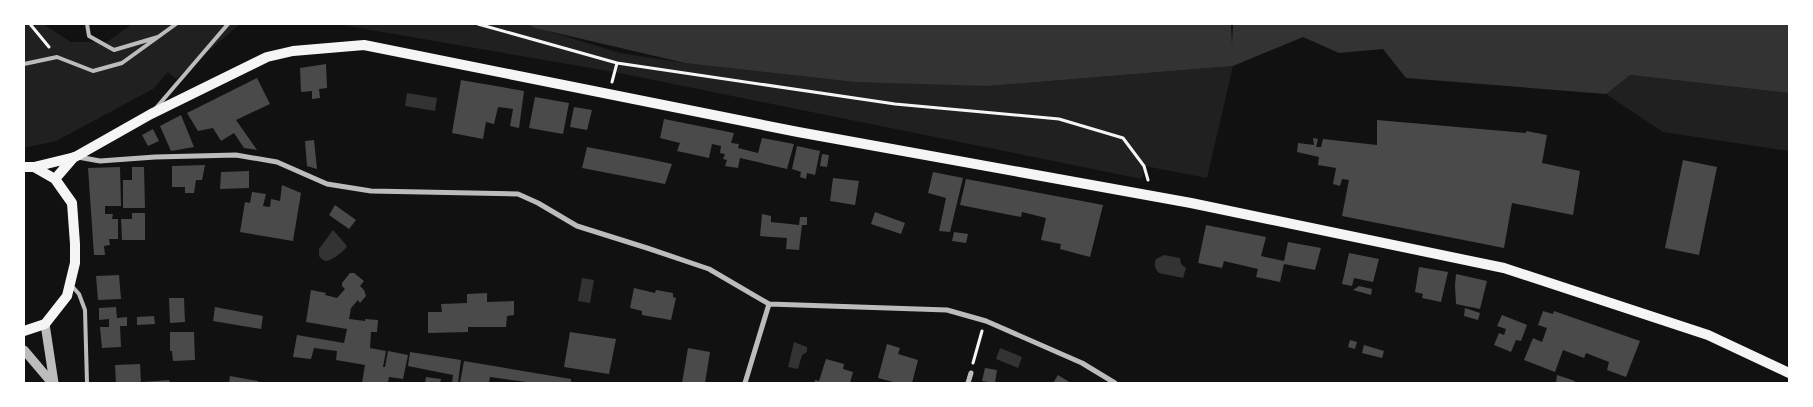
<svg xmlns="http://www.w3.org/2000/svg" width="1813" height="407" font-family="'DM Sans',sans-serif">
<rect width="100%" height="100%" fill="#111"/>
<!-- green -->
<path fill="#202020" d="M24,24H43L71,42H107L132,24H240L176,79L168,72L153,89L56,141L24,148Z
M336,24H525L620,53L685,63L987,86L1233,66L1207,178L1145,166L1142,179L614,72Z
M1629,75L1789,93V151L1663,132L1606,94Z"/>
<!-- water -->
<path fill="#333" d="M526,24H1231L1232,45L1233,24H1789V93L1630,75L1606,94L1406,78L1383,49L1339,53L1303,37L1233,66L987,86L856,82L685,63L535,28Z
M407,93L437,98L435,111L405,106Z
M333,230L347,246C346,250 331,261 326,261C323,261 321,258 319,256V249Z
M1164,255L1180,258L1181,264L1186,268L1183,278L1159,273C1155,269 1154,265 1156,259Z
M582,278L594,280L590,303L578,301Z
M794,342L807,347V352L802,355L798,369L788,367Z
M1000,348L1022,357L1018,368L996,359Z"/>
<!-- building -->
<path fill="#4a4a4a" d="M326,64L327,88L319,89L320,98L312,99V91L301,92L300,68Z
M257,78L270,104L236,120L257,150L244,148L234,133L221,141L213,128L198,131L187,113Z
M461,80L524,91L519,128L510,126L513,109L498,107L494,124L486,122L483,139L452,133Z
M535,97L569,103L563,134L529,128Z
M574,107L592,110L587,130L570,127Z
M181,115L194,147L171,151L160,126Z
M664,119L734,133L731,143L739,144L738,148L758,153L762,138L794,144L787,169L740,158L738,168L725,166L727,160L723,159L725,154L720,153L721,146L712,144L709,158L677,151L680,143L660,138Z
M1377,120L1526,133V131L1547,135L1542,163L1580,171L1573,215L1512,203L1504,248L1342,216L1349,180L1342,179L1340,186L1333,184L1336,168L1318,165L1319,157L1297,152L1298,143L1314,145L1313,138L1318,139L1316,147H1321L1323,139L1377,145Z
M153,129L159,141L148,146L142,135Z
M314,140L317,169L307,166L305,141Z
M797,146L820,151L815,175L807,173L806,179L800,177L801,172L792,169Z
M587,147L644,158L672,164L665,184L582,168Z
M822,154L829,155L827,167L820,166Z
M1683,160L1717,167L1699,255L1665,248Z
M205,165L202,180H196L194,193H185V187H172V166Z
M120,167L121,206H105V214H113L112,219H118V239H109L110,245L104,246L105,255H94L88,168Z
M132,167H144L145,208H123V180H132Z
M249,171V188L220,189L221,172Z
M933,172L963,178L950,232L939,231L946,198L928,193Z
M833,178L859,181L855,205L830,201Z
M966,179L1103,205L1090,257L1060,249L1061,244L1041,240L1046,218L1022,212L1021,217L960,205Z
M282,185L301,193L293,241L240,232L245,202L250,203L252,192L266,194L263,206L270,207L271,199L280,201Z
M335,205L356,220L349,229L329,215Z
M875,212L905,223L901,234L871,224Z
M132,213H145V240H122L121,219H132Z
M762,214L771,216V222L799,225L800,217H807V225H802L799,250L786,249L787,238L760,236Z
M1206,225L1266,237L1261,256L1284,261L1288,242L1321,248L1315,270L1284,264L1280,282L1256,277L1258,269L1224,261L1222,268L1198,263Z
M954,232L968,234L966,243L952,241Z
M1349,253L1379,259L1373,282L1354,278L1352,286L1342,284Z
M1419,267L1448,272L1441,302L1422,298L1423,294L1415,292Z
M350,273H354L364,281L360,286L364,290L366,296L360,303L358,300L351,308L349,319L365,321V319L378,320L377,332H371L370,348L386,351L383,367H385L388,351L408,355L403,379L389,377L388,383H362L365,365L336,360L337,351L314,348L311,359L293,357L297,335L344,343L347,329L306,322L311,290L326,293L325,295L337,298L345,289L342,286V283Z
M1456,274L1487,281L1480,309L1456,304L1455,285Z
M119,275L121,299L98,300L96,276Z
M1359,286L1372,289L1371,295L1353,290Z
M634,288L655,293L656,290L673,293V297L676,298L671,320L642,315V311L630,308Z
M487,293V302L514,301V315L507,316L506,327H468V332L428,333V312H442L441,304L467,303V294Z
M169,298H184L185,322L170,323Z
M116,307L117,318L127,317V326H120L121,347L102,348L100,327H109V319L99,320V308Z
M215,307L263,316L261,329L213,321Z
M1465,308L1480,313L1478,320L1464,316Z
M1543,311L1553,314L1554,311L1640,341L1626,377L1607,370L1609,362L1586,353L1584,358L1563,350L1555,372L1524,360L1533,338L1542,342L1547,328L1538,325Z
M1502,315L1527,325L1521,341L1516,340L1511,352L1494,345L1499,333L1504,335L1506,329L1497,326Z
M154,316L155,324L137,325V317Z
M170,332H194L195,360L173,361L172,351H170Z
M570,332L616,339L609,374L564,367Z
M1350,340L1357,342L1355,349L1348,347Z
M887,344L900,348L898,354L918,360L912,383H897L878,378Z
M1364,345L1384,351L1382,358L1362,353Z
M688,348L710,352L705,383H682Z
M410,352L461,360L458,383H452L453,375L408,366Z
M826,359L844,364L843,369L853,372L850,383H814L815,380L819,381Z
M464,361L571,379V383H534L490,377L489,383H460Z
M140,364L141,382L169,380L170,383H116L115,365Z
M985,368L997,370L995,383L982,381Z
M1058,375L1071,383H1053Z
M1557,375L1575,381L1574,383H1556Z
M230,376L258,381V383H229Z
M426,377L441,379L440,383H425Z"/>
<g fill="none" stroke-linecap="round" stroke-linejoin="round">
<!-- path -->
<path stroke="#f5f5f5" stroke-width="3" d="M30,24L49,47
M478,24L617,63L895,104L1059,119L1123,138L1144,166L1148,180
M612,82L617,63
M973,363L982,331"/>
<!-- service -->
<path stroke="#bcbcbc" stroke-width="4" d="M87,24L89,36L114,50L158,37L176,24
M24,64L57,57L93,71L122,63L158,37
M156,108L228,24
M71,285L79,294L85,310L87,383"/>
<!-- minor -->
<path stroke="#bcbcbc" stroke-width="5" d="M78,157L100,161L155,157L236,155L277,162L327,184L371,191L518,194L538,203L577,226L647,248L709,269L769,304L947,310L986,321L1082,363L1115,383
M745,383L769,304
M968,383L971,373"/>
<!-- tertiary -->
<path stroke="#bcbcbc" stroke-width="9" d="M45,324L54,383
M24,350L52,383"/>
<!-- secondary -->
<path stroke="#f5f5f5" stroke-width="10" d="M24,167H34L55,179L72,203L75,244V263L67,296L45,324L24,331
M34,167L75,157L151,114L267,57L293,51L364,45L798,132L1191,203L1504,268L1708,335L1789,373
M55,179L74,157"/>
</g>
<!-- border -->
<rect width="1813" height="407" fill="none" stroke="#ffffff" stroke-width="50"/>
</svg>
